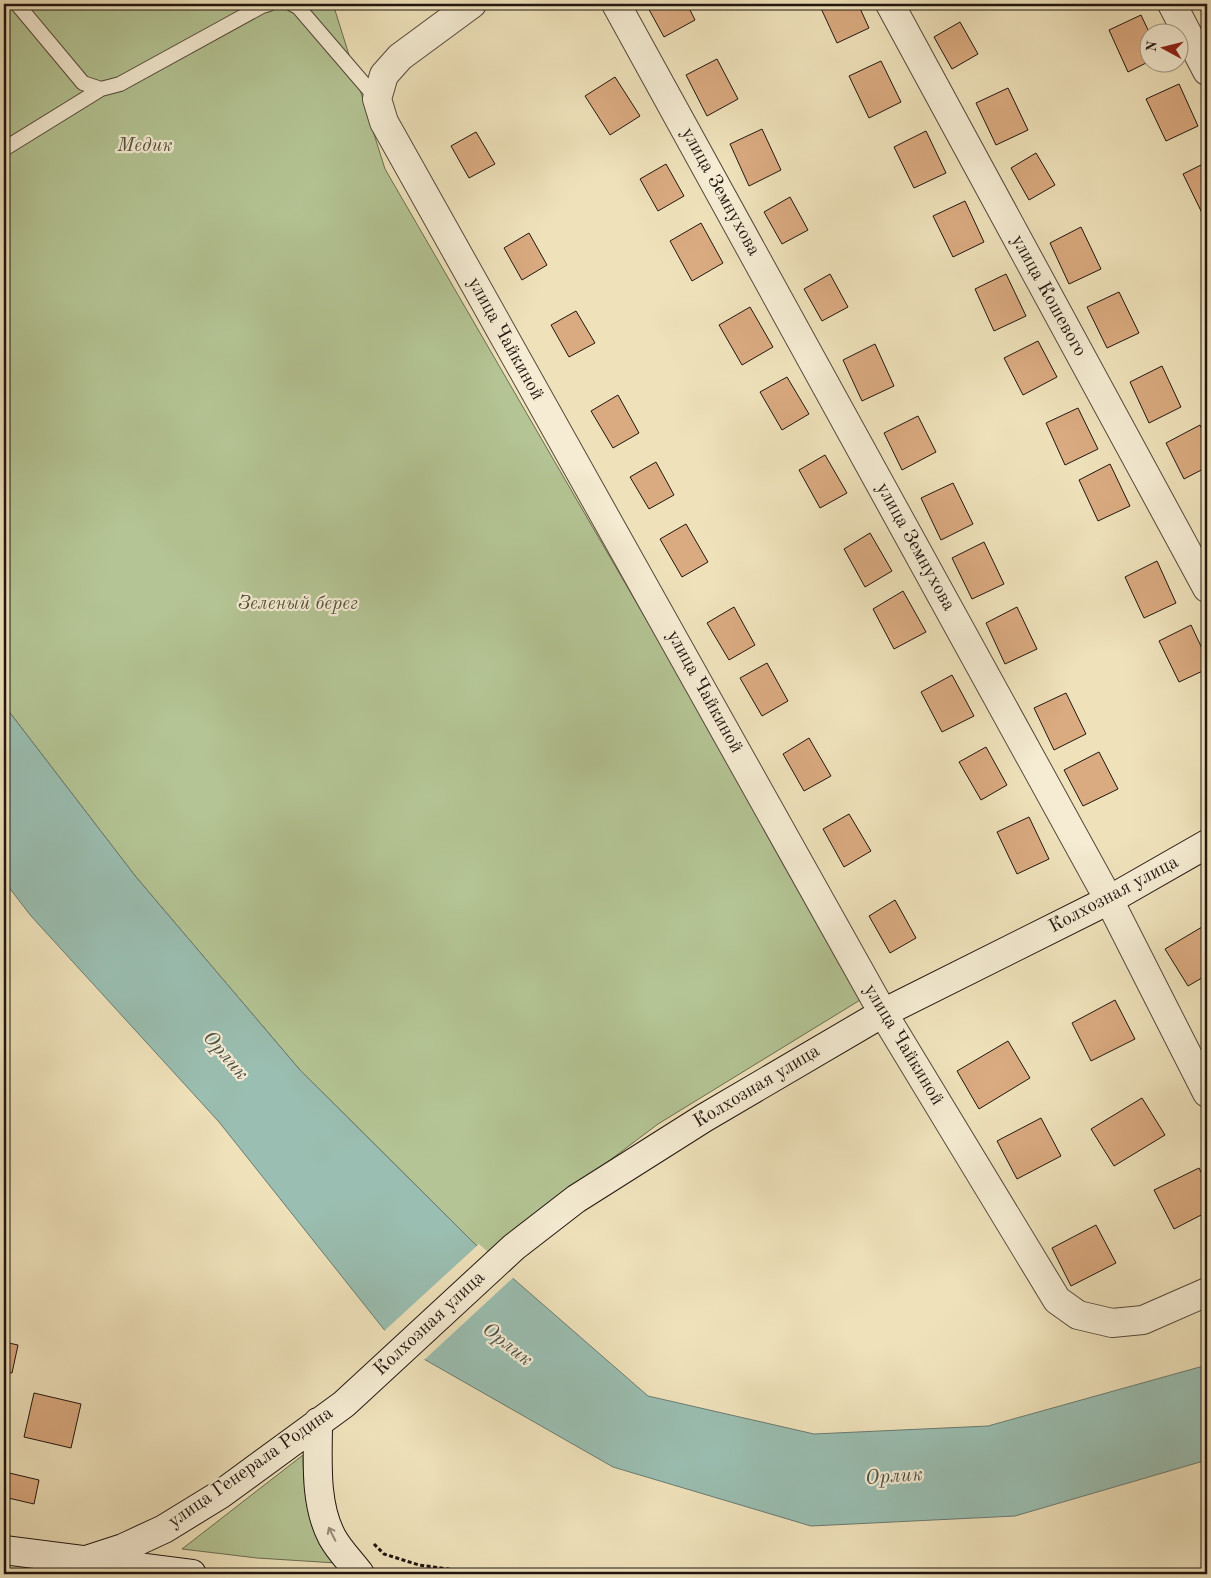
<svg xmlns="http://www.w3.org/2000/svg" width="1211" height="1578" font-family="'Old Standard TT',serif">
<rect width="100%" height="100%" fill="#efe2bb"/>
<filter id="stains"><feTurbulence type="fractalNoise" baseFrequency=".004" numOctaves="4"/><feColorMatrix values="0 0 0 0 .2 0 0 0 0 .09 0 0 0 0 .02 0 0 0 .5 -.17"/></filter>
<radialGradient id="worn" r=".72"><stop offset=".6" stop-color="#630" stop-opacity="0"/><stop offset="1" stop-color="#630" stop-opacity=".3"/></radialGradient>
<!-- green -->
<path fill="#b4c494" stroke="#6a6d52" d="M4,4H333L385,169L865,997L658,1124L485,1254L300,1070L136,877L4,705Z
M303,1455C303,1484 307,1511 318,1537C322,1546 330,1555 336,1563L257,1558L182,1549Z"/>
<!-- water -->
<path fill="#9abeb1" stroke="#6a7b71" d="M4,705L136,877L300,1070L485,1254L648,1396L814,1434L988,1426L1207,1365V1460L1015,1516L811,1526L613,1467L394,1342L219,1122L31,916L4,881Z"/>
<!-- pier -->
<path fill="#efe2bb" d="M479,1244L515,1276L423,1361L393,1344L383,1332Z"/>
<!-- building -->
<path fill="#daaa80" stroke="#211610" d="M646,4H687L695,20L664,37Z
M819,4H858L869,28L837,43Z
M1198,4H1207V23Z
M1141,15L1149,32L1148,62L1128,72L1109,30Z
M960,22L978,54L952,69L934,37Z
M717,59L738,99L707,116L686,75Z
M881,61L901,102L869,118L849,76Z
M615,77L640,116L610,135L585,96Z
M1179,84L1198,126L1166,141L1146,99Z
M1008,88L1028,130L996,145L976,103Z
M762,129L781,170L749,186L730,144Z
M926,131L946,173L914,188L894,147Z
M476,132L495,164L469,178L451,146Z
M1036,153L1055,185L1029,200L1011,168Z
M1207,162V213L1203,215L1183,174Z
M666,164L684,196L658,211L640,179Z
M790,197L808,230L782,244L764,212Z
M965,201L984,242L953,257L933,216Z
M701,223L723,263L692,281L670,241Z
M1081,227L1101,269L1069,284L1050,243Z
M529,233L547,265L522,280L504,248Z
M830,274L848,307L822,321L804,289Z
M1006,274L1026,316L994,331L975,289Z
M1119,292L1139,333L1107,348L1087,307Z
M750,307L773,347L742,365L719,325Z
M576,311L595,343L569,357L551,325Z
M1038,341L1057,377L1023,395L1004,358Z
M875,344L894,386L862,401L843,360Z
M1162,366L1181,407L1149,423L1130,382Z
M787,377L809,414L782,430L760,392Z
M618,395L639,433L613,448L591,411Z
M1078,408L1098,449L1065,465L1046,423Z
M918,416L936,452L902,470L884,433Z
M1200,425L1207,440V467L1184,479L1166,443Z
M825,455L847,493L820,508L799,470Z
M656,462L674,495L649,509L630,477Z
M1110,464L1130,506L1098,521L1079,480Z
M953,483L973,524L941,540L921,498Z
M686,524L708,562L682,577L660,539Z
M870,533L892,571L865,587L844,549Z
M984,542L1004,584L972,599L952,558Z
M1157,561L1176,603L1144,618L1125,577Z
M903,591L926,632L894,649L873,609Z
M734,607L755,645L729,660L707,623Z
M1017,607L1037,649L1005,664L986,623Z
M1191,625L1207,659V669L1179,682L1159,641Z
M767,663L788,701L762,716L740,678Z
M952,675L974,716L942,732L921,692Z
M1066,693L1086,734L1054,750L1034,708Z
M809,738L831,776L804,791L783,754Z
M986,747L1007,785L981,800L959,762Z
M1099,752L1118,789L1083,806L1064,770Z
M849,814L871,851L844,867L823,829Z
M1029,817L1049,859L1017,874L997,832Z
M895,900L916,938L890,953L869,916Z
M1207,924V975L1188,986L1165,949Z
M1115,1000L1135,1039L1091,1061L1072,1023Z
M1008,1041L1030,1078L979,1109L957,1071Z
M1142,1098L1165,1135L1114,1166L1091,1129Z
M1041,1118L1061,1156L1017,1179L997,1141Z
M1199,1168L1207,1184V1212L1174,1229L1154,1190Z
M1096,1225L1116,1263L1071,1286L1052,1248Z
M4,1342L18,1345L12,1373L4,1372Z
M34,1393L81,1404L71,1448L24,1437Z
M5,1472L39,1480L34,1504L4,1497Z"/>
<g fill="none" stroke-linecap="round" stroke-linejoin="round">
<!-- lane casing -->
<g stroke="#54493b" stroke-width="16">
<path id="lane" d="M17,4L83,83L101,89L120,84L262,6L269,4
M292,4L298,7L377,99
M4,149L101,89"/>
</g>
<!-- street casing -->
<g stroke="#54493b" stroke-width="30">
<path id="street" d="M472,4L400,57L384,75L377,99L384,122L883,1013L1057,1300L1078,1315L1112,1323L1143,1320L1207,1292
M616,4L1109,900L1207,1093
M890,4L1207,588
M1172,4L1207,71"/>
</g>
<!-- secondary casing -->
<g stroke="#211610" stroke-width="30">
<path id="secondary" d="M318,1422C318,1459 314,1503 332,1537C339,1550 351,1562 360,1574
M4,1550L192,1574
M83,1561L123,1548L164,1529L221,1494L344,1404L514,1247L576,1199L704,1118L883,1013L1109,900L1207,844"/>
</g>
<!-- path -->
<path stroke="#211610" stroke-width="3" stroke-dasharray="4 2.5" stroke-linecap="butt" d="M374,1544L384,1554L419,1565L484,1574"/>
<!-- lane -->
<use href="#lane" stroke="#f5ecd3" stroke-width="14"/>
<!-- street -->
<use href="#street" stroke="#f5ecd3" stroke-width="28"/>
<!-- secondary -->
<use href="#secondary" stroke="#f5ecd3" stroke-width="28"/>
</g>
<!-- one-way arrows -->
<defs><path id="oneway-shaft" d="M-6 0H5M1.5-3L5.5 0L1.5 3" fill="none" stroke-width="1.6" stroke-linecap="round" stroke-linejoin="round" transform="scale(1.25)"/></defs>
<use stroke="#968c7b" href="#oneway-shaft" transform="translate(332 1534) rotate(-117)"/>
<g text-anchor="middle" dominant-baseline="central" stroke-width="4.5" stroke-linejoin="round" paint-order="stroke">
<!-- park labels -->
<g font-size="19" font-style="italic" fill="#54533e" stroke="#f5ecd3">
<text x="145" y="146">Медик</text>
<text x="298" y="604">Зеленый берег</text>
</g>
<!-- street labels -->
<g font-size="19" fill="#211610" stroke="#f5ecd3">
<text transform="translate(720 192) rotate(61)">улица Земнухова</text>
<text transform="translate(1048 296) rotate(61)">улица Кошевого</text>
<text transform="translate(505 339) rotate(61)">улица Чайкиной</text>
<text transform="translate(915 547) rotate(61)">улица Земнухова</text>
<text transform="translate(704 692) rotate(61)">улица Чайкиной</text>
<text transform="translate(1114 895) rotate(-28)">Колхозная улица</text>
<text transform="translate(903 1045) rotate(59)">улица Чайкиной</text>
<text transform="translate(757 1087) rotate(-31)">Колхозная улица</text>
<text transform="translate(430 1324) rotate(-43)">Колхозная улица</text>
<text transform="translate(251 1468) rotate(-35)">улица Генерала Родина</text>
</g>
<!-- water labels -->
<g font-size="20" font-style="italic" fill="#4b5148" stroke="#f5ecd3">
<text transform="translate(225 1056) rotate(49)">Орлик</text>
<text transform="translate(507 1345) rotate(38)">Орлик</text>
<text transform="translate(894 1477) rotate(-4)">Орлик</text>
</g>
</g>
<!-- margin -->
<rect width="1211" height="1578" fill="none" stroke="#efe2bb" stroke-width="20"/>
<rect x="5" y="5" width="1201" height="1568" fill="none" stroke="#211610" stroke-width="2.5"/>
<rect x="10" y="10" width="1191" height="1558" fill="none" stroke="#211610"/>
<!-- north arrow -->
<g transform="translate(1164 48) rotate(277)"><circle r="24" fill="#f5ecd3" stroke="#a09685"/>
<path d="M0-4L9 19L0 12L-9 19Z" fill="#8f2418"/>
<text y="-8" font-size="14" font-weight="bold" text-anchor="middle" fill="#211610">N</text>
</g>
<rect width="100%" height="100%" filter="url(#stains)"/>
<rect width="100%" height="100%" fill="url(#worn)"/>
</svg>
